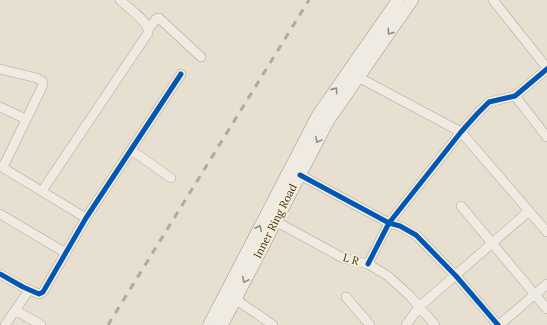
<svg xmlns="http://www.w3.org/2000/svg" width="547" height="325" font-family="Lora,serif">
<rect width="100%" height="100%" fill="#e7e0d1"/>
<g fill="none" stroke-linecap="round" stroke-linejoin="round">
<!-- minor casing -->
<g stroke="#ada599" stroke-width="10">
<path id="minor" d="M493,0L547,68
M148,30L156,19L159,18L201,57
M0,69L37,78L42,81L43,85L3,167
M358,77L461,132L547,232
M515,96L547,137
M0,107L26,119
M131,150L171,178
M0,166L86,218
M300,175L389,223L400,226L416,235L456,276L498,325
M42,191L148,33C150,22 128,8 120,0
M461,206L547,309
M0,214L66,253
M275,221L343,258L368,264L388,276L410,296L435,325
M368,264L389,223L461,132L478,113L489,102L515,96L547,69
M0,274L23,287L39,294L43,292L86,218L181,74
M346,297L370,325
M235,299L273,325
M15,310L41,325
M5,325L29,290
M406,325L419,307L529,211
M499,325L547,284"/>
</g>
<!-- secondary casing -->
<g stroke="#9c958a" stroke-width="13">
<path id="secondary" d="M209,325L318,115L398,0
M222,325L328,121L412,0"/>
</g>
<!-- minor -->
<use href="#minor" stroke="#efebe3" stroke-width="9"/>
<!-- secondary -->
<use href="#secondary" stroke="#efebe3" stroke-width="12"/>
<!-- rail -->
<path stroke="#afaaa2" stroke-width="3" stroke-dasharray="7 7" stroke-linecap="butt" d="M108,325L309,0"/>
<!-- cycleway casing -->
<g stroke="#f7eed8" stroke-width="8">
<path id="cycleway" d="M300,175L389,223L400,226L416,235L456,276L498,325
M368,264L389,223L461,132L478,113L489,102L515,96L547,69
M0,274L23,287L39,294L43,292L86,218L181,74"/>
</g>
<!-- cycleway -->
<use href="#cycleway" stroke="#0057b8" stroke-width="5"/>
</g>
<!-- one-way arrows -->
<defs><path id="oneway-chevron" d="M-2-3.5L2.5 0L-2 3.5" fill="none" stroke-width="1.6" stroke-linecap="round" stroke-linejoin="round"/></defs>
<g stroke="#968c82">
<use href="#oneway-chevron" transform="translate(390 32) rotate(125)"/>
<use href="#oneway-chevron" transform="translate(335 90) rotate(-55)"/>
<use href="#oneway-chevron" transform="translate(318 140) rotate(118)"/>
<use href="#oneway-chevron" transform="translate(259 228) rotate(-63)"/>
<use href="#oneway-chevron" transform="translate(245 280) rotate(117)"/>
</g>
<g text-anchor="middle" dominant-baseline="central" stroke-width="3.5" stroke-linejoin="round" paint-order="stroke">
<!-- street labels -->
<g font-size="11" fill="#3d2e20" stroke="#f7eed8">
<text transform="translate(275 221) rotate(-63)">Inner Ring Road</text>
<text transform="translate(351 259) rotate(16)">L R</text>
</g>
</g>
</svg>
